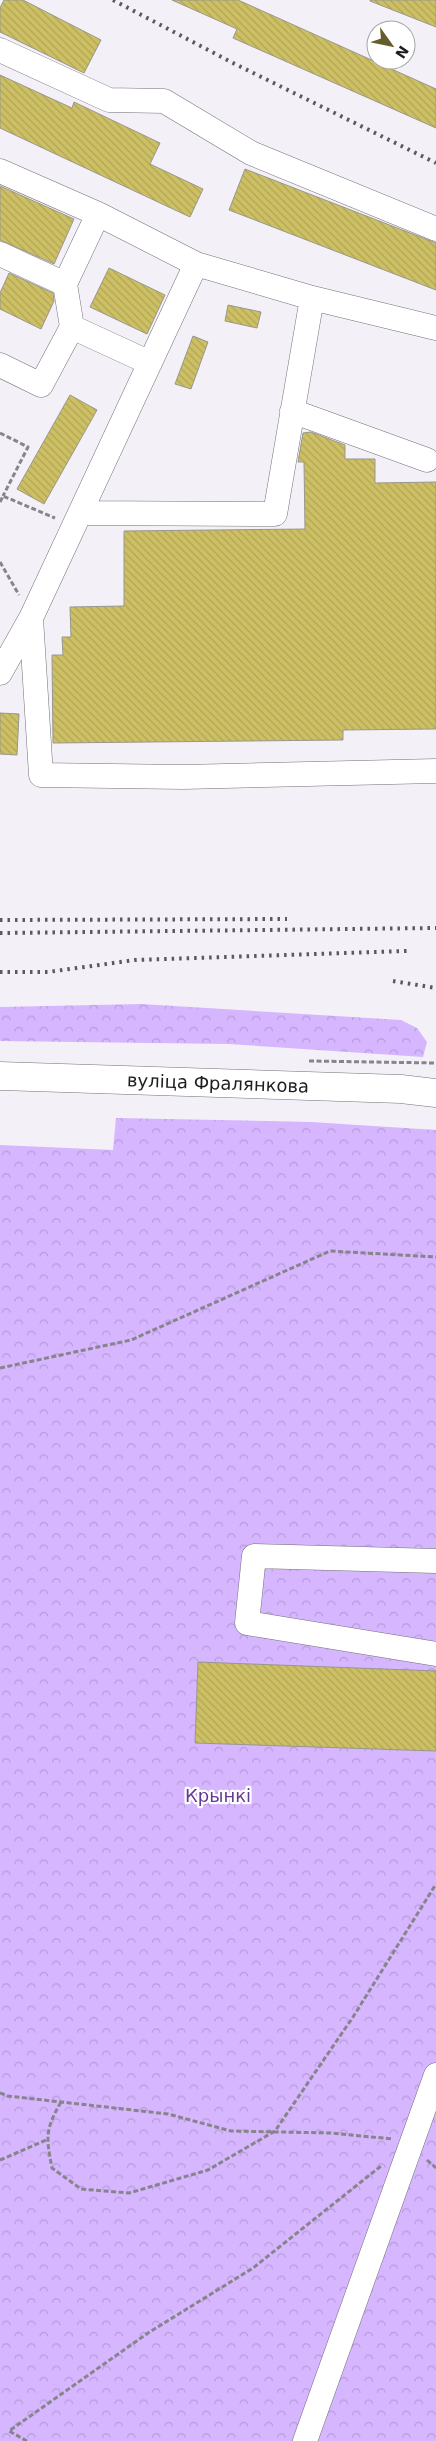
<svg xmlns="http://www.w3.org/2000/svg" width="436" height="2441" font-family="'DejaVu Sans',sans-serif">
<defs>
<pattern id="forest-crowns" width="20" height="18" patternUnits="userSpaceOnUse" patternTransform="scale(1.25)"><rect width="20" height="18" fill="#d6b6ff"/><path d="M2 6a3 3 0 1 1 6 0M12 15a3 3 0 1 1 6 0" fill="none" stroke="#b79cda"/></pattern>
<pattern id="building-back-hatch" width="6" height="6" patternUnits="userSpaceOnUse" patternTransform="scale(1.25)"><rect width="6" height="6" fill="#cdc064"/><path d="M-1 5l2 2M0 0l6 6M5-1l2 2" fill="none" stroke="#b0a456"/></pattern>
</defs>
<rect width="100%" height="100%" fill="#f4f0f8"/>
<!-- forest -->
<path fill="url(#forest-crowns)" d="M141,1004L401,1020L417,1028L427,1042L423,1057L228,1044L0,1041V1007Z
M116,1118L311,1122L436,1130V2441H0V1145L113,1150Z"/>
<!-- building -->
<path fill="url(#building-back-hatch)" stroke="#98978f" d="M4,0H23L101,40L84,73L0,32V8Z
M172,0H238L436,89V128L233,38L237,29Z
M370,0H436V27L370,1Z
M0,75L72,108L74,102L160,143L150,164L203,189L190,217L0,128Z
M245,169L436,243V290L229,210Z
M0,186L74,219L54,264L0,240Z
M109,268L165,295L147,334L90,307Z
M9,273L53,293L54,301L41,329L0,309V293Z
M228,305L261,312L257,328L225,321Z
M193,336L208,342L191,389L175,384Z
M70,395L97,410L44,504L17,489Z
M311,432L345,445V459H375V483L436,482V729L343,730V740L53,743L52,655H63L62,637H71L70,607L124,606V531L305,529L304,462H298L303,433Z
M0,713L19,714L17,755L0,754Z
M198,1662L436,1671V1751L195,1743Z"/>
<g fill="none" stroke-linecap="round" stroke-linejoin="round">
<!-- minor casing -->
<g stroke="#737077" stroke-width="25">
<path id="minor" d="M0,50L109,100L164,101L251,153L436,229
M0,171L98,214L196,264
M0,254L65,284L72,327
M65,284L98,214
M0,365L41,385L72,327L150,363
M292,411L427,460
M80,513L275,514L312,298
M31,618L41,775L183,777L436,771
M0,673L31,618L196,264L312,298L436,328
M436,1561L254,1556L247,1623L436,1654
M305,2441L436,2075"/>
</g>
<!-- major casing -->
<g stroke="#737077" stroke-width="29">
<path id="major" d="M0,1076L401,1089L436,1093"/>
</g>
<!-- path -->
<path stroke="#87848a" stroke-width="3" stroke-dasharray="5 2.5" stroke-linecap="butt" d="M0,433L28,447L3,496
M0,502L3,496L55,518
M0,562L19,595
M309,1061L436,1063
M0,1368L131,1340L330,1251L436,1257
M0,2093L8,2096L168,2114L231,2131L330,2133L393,2139
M61,2102C45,2130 46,2137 52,2168L81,2189L129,2193L208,2170L275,2131L353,2017L436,1884
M0,2160L46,2140
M427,2160L436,2168
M27,2441L9,2431L148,2333L253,2268L381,2166"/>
<!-- minor -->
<use href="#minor" stroke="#fff" stroke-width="24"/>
<!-- major -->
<use href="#major" stroke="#fff" stroke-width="28"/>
<!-- rail -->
<path stroke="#5b595e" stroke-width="4" stroke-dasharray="2.5 5" stroke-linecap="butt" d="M113,0L231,62L436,163
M0,920L287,919
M0,933L436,928
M0,972H48L135,960L407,951
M393,981L436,988"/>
</g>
<g text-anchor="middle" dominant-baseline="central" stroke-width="4.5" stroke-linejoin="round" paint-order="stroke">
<!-- street labels -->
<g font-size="18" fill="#1d1c1f" stroke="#fff">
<text transform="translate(218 1083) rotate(2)">вуліца Фралянкова</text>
</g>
<!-- park labels -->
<g font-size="18" fill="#663994" stroke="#fff">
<text x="218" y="1795">Крынкі</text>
</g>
</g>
<!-- north arrow -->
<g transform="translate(391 45) rotate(123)"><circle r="24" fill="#ffffff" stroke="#a5a4a5"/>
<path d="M0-4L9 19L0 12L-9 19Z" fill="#655e2a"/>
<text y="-8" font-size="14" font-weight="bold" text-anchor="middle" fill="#1d1c1f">N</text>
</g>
</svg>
